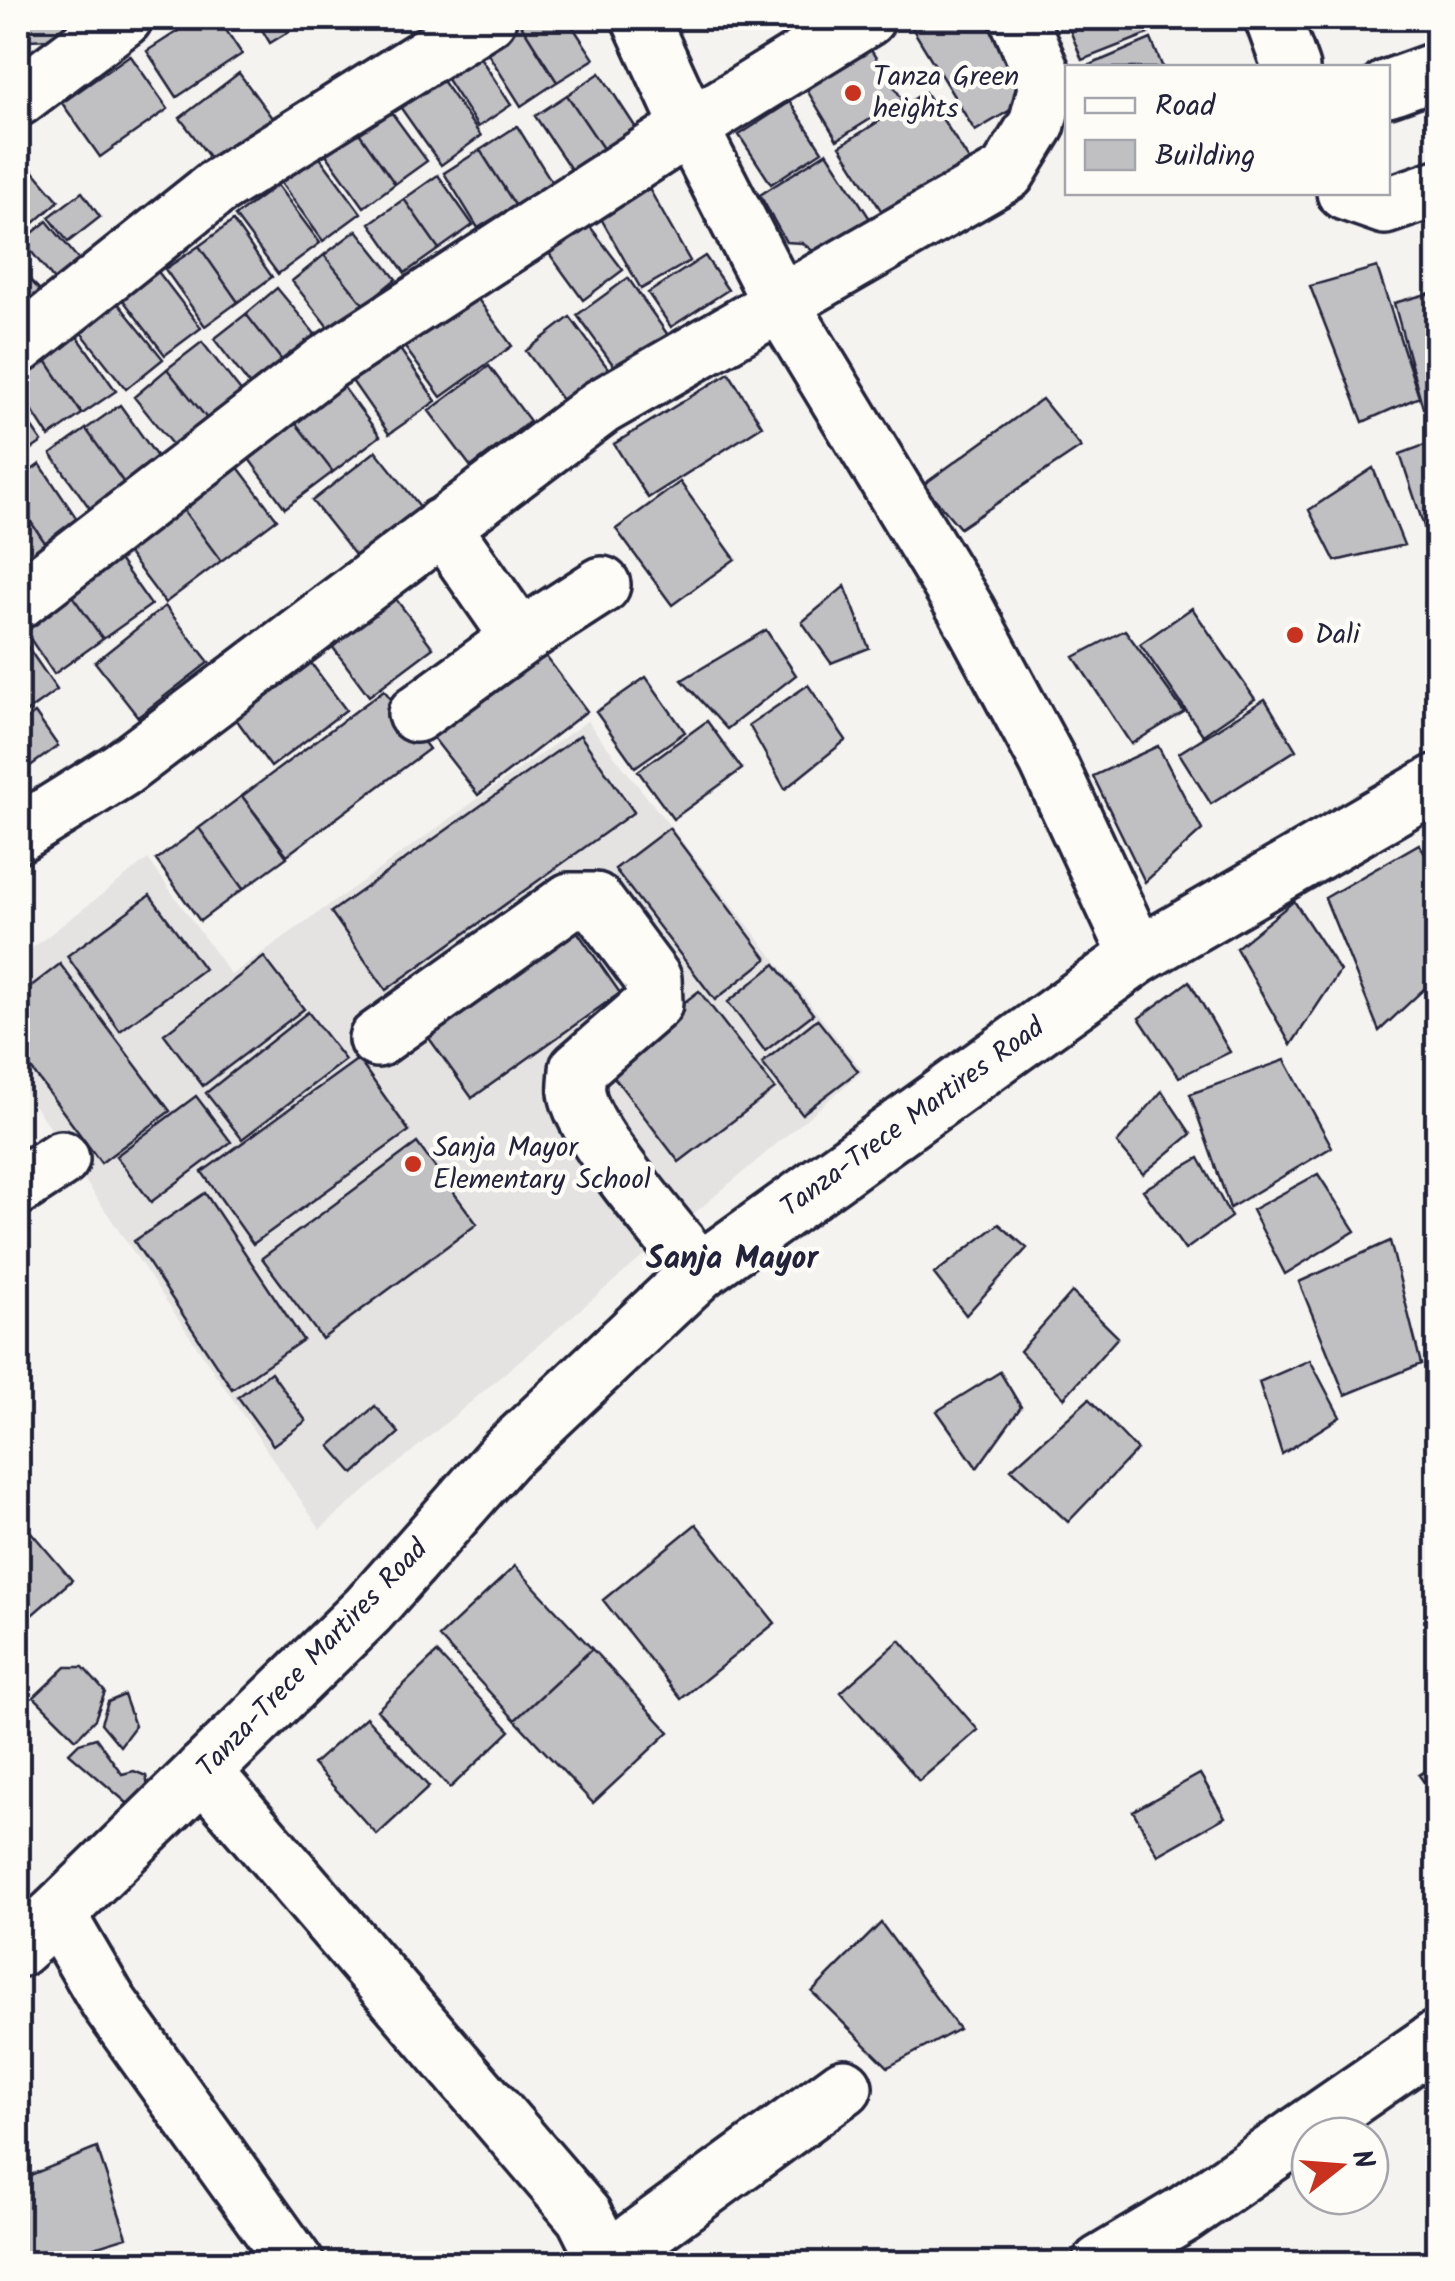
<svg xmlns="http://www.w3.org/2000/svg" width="1455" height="2281" font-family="Kalam,sans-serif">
<rect width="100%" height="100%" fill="#f4f3ef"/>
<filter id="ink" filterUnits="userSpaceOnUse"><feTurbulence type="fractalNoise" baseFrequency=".01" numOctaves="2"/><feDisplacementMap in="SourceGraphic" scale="20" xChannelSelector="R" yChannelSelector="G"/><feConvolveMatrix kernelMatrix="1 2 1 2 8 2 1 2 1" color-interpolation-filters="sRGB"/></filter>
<g filter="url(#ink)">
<!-- built -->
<path fill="#e4e3e2" d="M587,721L863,1071L320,1529L18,1081V959L148,859L231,975Z"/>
<!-- building -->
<path fill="#c0bfc2" stroke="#22223b" stroke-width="2.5" d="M18,18H80L51,39L28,40L18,24Z
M198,18H218L242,54L177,97L147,51Z
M255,18H311L270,43Z
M523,18H567L594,59L557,82L518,20Z
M906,18H986L1034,96L975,131Z
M1065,18H1141L1148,34L1082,60Z
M518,20L557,82L521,106L482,44Z
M1151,39L1163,68H1083Z
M869,47L902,99L837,140L805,87Z
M474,48L511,105L478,127L441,70Z
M130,55L168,109L100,157L62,103Z
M436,72L481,136L441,165L396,101Z
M239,73L272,118L213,162L180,118Z
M600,73L636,128L604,150L567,95Z
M925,92L969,160L884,215L840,146Z
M567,95L604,150L572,171L535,116Z
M790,102L822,151L771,184L739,135Z
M386,105L427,161L395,184L355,127Z
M517,126L552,182L515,205L480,150Z
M355,127L395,184L364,207L323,150Z
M480,150L515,205L478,228L444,173Z
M827,152L872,222L820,256L802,243L786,242L760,195Z
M18,153L59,201L32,225L18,208Z
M318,155L361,213L323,241L281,183Z
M438,175L473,225L439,249L404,199Z
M277,185L320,243L278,274L235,216Z
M648,187L690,261L641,289L599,215Z
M82,192L100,217L68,242L49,217Z
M404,199L439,249L405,273L370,223Z
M582,216L623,270L583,300L543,245Z
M47,221L79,260L54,280L23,241Z
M233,221L272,277L238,302L199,246Z
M357,230L396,279L364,305L324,255Z
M199,246L238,302L205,326L165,269Z
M324,255L364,305L331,331L292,281Z
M705,256L728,290L671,327L648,293Z
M153,265L201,328L165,355L117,292Z
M1377,267L1419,397L1363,422L1310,286Z
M18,268L44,294L18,319Z
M628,278L670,338L619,373L577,315Z
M467,284L512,346L441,397L396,335Z
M277,288L320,340L287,367L246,314Z
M1438,291V404L1423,408L1394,303Z
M113,297L163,359L126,389L76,326Z
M246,314L287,367L255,392L214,339Z
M570,317L610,371L565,404L526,351Z
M75,333L116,391L82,414L43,356Z
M202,342L247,399L213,426L167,369Z
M395,342L436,401L389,434L348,375Z
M43,356L82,414L49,437L18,389V373Z
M489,366L530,421L471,467L429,411Z
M167,369L213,426L179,453L134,397Z
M729,373L762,426L648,498L614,444Z
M339,381L380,436L333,472L291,417Z
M1042,399L1081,447L960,528L923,485Z
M120,405L160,461L126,486L86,429Z
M18,407L42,442L18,459Z
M291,417L333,472L285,508L244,452Z
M86,429L126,486L91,510L51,454Z
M1438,440V569L1400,454Z
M376,451L422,509L359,560L312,501Z
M231,458L277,519L221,561L176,500Z
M40,464L81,525L48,547L18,503V480Z
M1373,468L1404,545L1335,561L1309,510Z
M680,482L735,559L672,605L616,529Z
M176,500L221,561L165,603L120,543Z
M18,503L48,547L18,568Z
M108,544L151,605L103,639L60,579Z
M60,579L103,639L54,674L18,621Z
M845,586L869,648L831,663L802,622Z
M389,590L433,648L369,696L326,638Z
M165,606L209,662L138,717L95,662Z
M1192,608L1255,699L1203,735L1140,644Z
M766,630L796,675L727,729L682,680Z
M1125,630L1184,712L1131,744L1074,657Z
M18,633L57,690L18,718Z
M538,646L587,711L478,795L428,731Z
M308,659L346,710L271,767L233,715Z
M646,677L685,732L635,767L596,712Z
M808,685L846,740L785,789L749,725Z
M384,690L429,749L287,855L242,796Z
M1265,699L1296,750L1211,804L1179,753Z
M35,713L58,746L22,772L18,766V725Z
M707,721L742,769L673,819L638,771Z
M580,735L634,812L386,990L331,912Z
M1158,746L1202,830L1145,882L1093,776Z
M242,796L287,857L243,889L199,828Z
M199,828L243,889L200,921L156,860Z
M669,828L767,959L715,1000L615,869Z
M1419,844L1438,873V976L1379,1031L1325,898Z
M150,895L204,969L120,1031L67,956Z
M1294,901L1340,971L1291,1045L1236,948Z
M565,914L620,993L472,1098L416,1020Z
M264,957L304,1009L203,1086L164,1034Z
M60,964L170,1111L101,1163L18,1051V996Z
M775,964L813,1014L765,1051L728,1002Z
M1189,981L1230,1052L1179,1077L1139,1018Z
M699,991L775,1089L679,1162L604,1064Z
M308,1012L345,1060L242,1139L206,1093Z
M817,1019L858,1071L802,1114L762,1063Z
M358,1059L409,1131L253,1244L202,1172Z
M1285,1060L1332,1147L1230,1208L1190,1094Z
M1162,1091L1191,1134L1143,1174L1117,1143Z
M196,1096L231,1142L151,1202L116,1156Z
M417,1143L477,1224L322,1339L262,1258Z
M1199,1158L1231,1217L1185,1250L1143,1190Z
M1318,1174L1355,1231L1285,1274L1252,1210Z
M205,1193L303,1340L232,1389L134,1241Z
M999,1224L1027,1248L966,1315L934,1274Z
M1390,1241L1421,1364L1345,1395L1299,1282Z
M1072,1292L1118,1337L1064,1398L1020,1351Z
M1310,1360L1340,1417L1282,1454L1259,1382Z
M271,1372L306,1421L273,1445L238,1397Z
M1000,1372L1021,1407L977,1468L937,1411Z
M1089,1399L1137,1450L1068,1522L1011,1469Z
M375,1406L399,1433L354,1474L330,1446Z
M696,1524L775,1623L681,1699L603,1600Z
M31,1532L72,1580L25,1621L18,1612V1544Z
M515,1566L592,1649L515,1720L439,1637Z
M900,1640L978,1730L919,1781L841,1692Z
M592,1649L669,1732L593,1803L515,1720Z
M437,1653L510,1731L450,1788L377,1710Z
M1438,1658V1726L1434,1727L1429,1662Z
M66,1667H83L105,1692L95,1719L76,1739L34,1697Z
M124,1695L135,1726L120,1746L101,1723L108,1702Z
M366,1717L429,1787L377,1835L313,1764Z
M96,1738L122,1774L134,1771L146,1776L149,1791L138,1800L127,1803L69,1753L79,1743Z
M1438,1763V1802L1419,1775Z
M1200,1774L1225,1817L1158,1855L1133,1811Z
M881,1923L959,2029L888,2067L812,1992Z
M97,2148L127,2237L39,2264H18V2180Z"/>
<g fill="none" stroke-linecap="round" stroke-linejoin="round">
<!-- minor casing -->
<g stroke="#22223b" stroke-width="62">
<path id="minor" d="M640,18L690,127L781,304L967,611L1047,760L1138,956
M1273,18L1291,68
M1388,88L1438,70
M18,98L124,18
M1345,192L1385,206L1438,188
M18,346L216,188L488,18
M442,526L520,638
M18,601L326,363L690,127L867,18
M416,714L520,638L602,585
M18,834L122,769L601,407L1007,173L1037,124L1047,85L1018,18
M377,1039L570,901H595L653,979L654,1003L578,1069C578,1076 576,1085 577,1092C581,1132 672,1236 700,1271
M18,1187L61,1159
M203,1771L584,2216L608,2264
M57,1914L109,2003L296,2264
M606,2261L844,2087
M1100,2264L1184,2214L1438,2038"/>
</g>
<!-- major casing -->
<g stroke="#22223b" stroke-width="62">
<path id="major" d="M18,1949L57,1914L368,1610L504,1456L700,1271L1138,956L1438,782"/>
</g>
<!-- minor -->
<use href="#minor" stroke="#fdfcf7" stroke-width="55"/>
<!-- major -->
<use href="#major" stroke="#fdfcf7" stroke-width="55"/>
</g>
</g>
<!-- markers -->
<g fill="#c8321e" stroke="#fdfcf7" stroke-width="4">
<circle cx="853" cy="93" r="10"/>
<circle cx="1295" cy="635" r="10"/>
<circle cx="413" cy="1164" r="10"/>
</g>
<g text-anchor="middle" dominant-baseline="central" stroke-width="9" stroke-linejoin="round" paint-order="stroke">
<!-- poi labels -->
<g font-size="28" fill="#22223b" stroke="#fdfcf7" text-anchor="start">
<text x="873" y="77">Tanza Green<tspan x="873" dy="32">heights</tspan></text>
<text x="1315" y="635">Dali</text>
<text x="433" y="1148">Sanja Mayor<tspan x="433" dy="32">Elementary School</tspan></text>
</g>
<!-- street labels -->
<g font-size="28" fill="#22223b" stroke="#fdfcf7">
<text transform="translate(913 1118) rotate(-36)">Tanza-Trece Martires Road</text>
<text transform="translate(313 1659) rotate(-46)">Tanza-Trece Martires Road</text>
</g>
<!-- quarter labels -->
<g font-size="32" font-weight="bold" fill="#22223b" stroke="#fdfcf7">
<text x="732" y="1259">Sanja Mayor</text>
</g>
</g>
<!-- margin -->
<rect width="1455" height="2281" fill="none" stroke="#fdfcf7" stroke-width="60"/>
<rect x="30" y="30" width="1395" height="2221" fill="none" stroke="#22223b" stroke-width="4" filter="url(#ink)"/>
<!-- legend -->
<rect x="1065" y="65" width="325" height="130" fill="#fdfcf7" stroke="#a5a5ac" stroke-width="2.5"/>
<rect x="1085" y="98" width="50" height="15" fill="#fdfcf7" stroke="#a5a5ac" stroke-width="2.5"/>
<text x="1155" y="115" font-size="30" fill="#22223b">Road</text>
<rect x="1085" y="140" width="50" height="30" fill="#c0bfc2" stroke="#a5a5ac" stroke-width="2.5"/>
<text x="1155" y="165" font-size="30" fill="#22223b">Building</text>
<!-- north arrow -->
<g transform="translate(1340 2166) rotate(73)"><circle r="48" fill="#fdfcf7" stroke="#a5a5ac" stroke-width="2.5"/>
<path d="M0-8L18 38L0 25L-18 38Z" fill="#c8321e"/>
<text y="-15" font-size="28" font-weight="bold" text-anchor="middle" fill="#22223b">N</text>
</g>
</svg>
